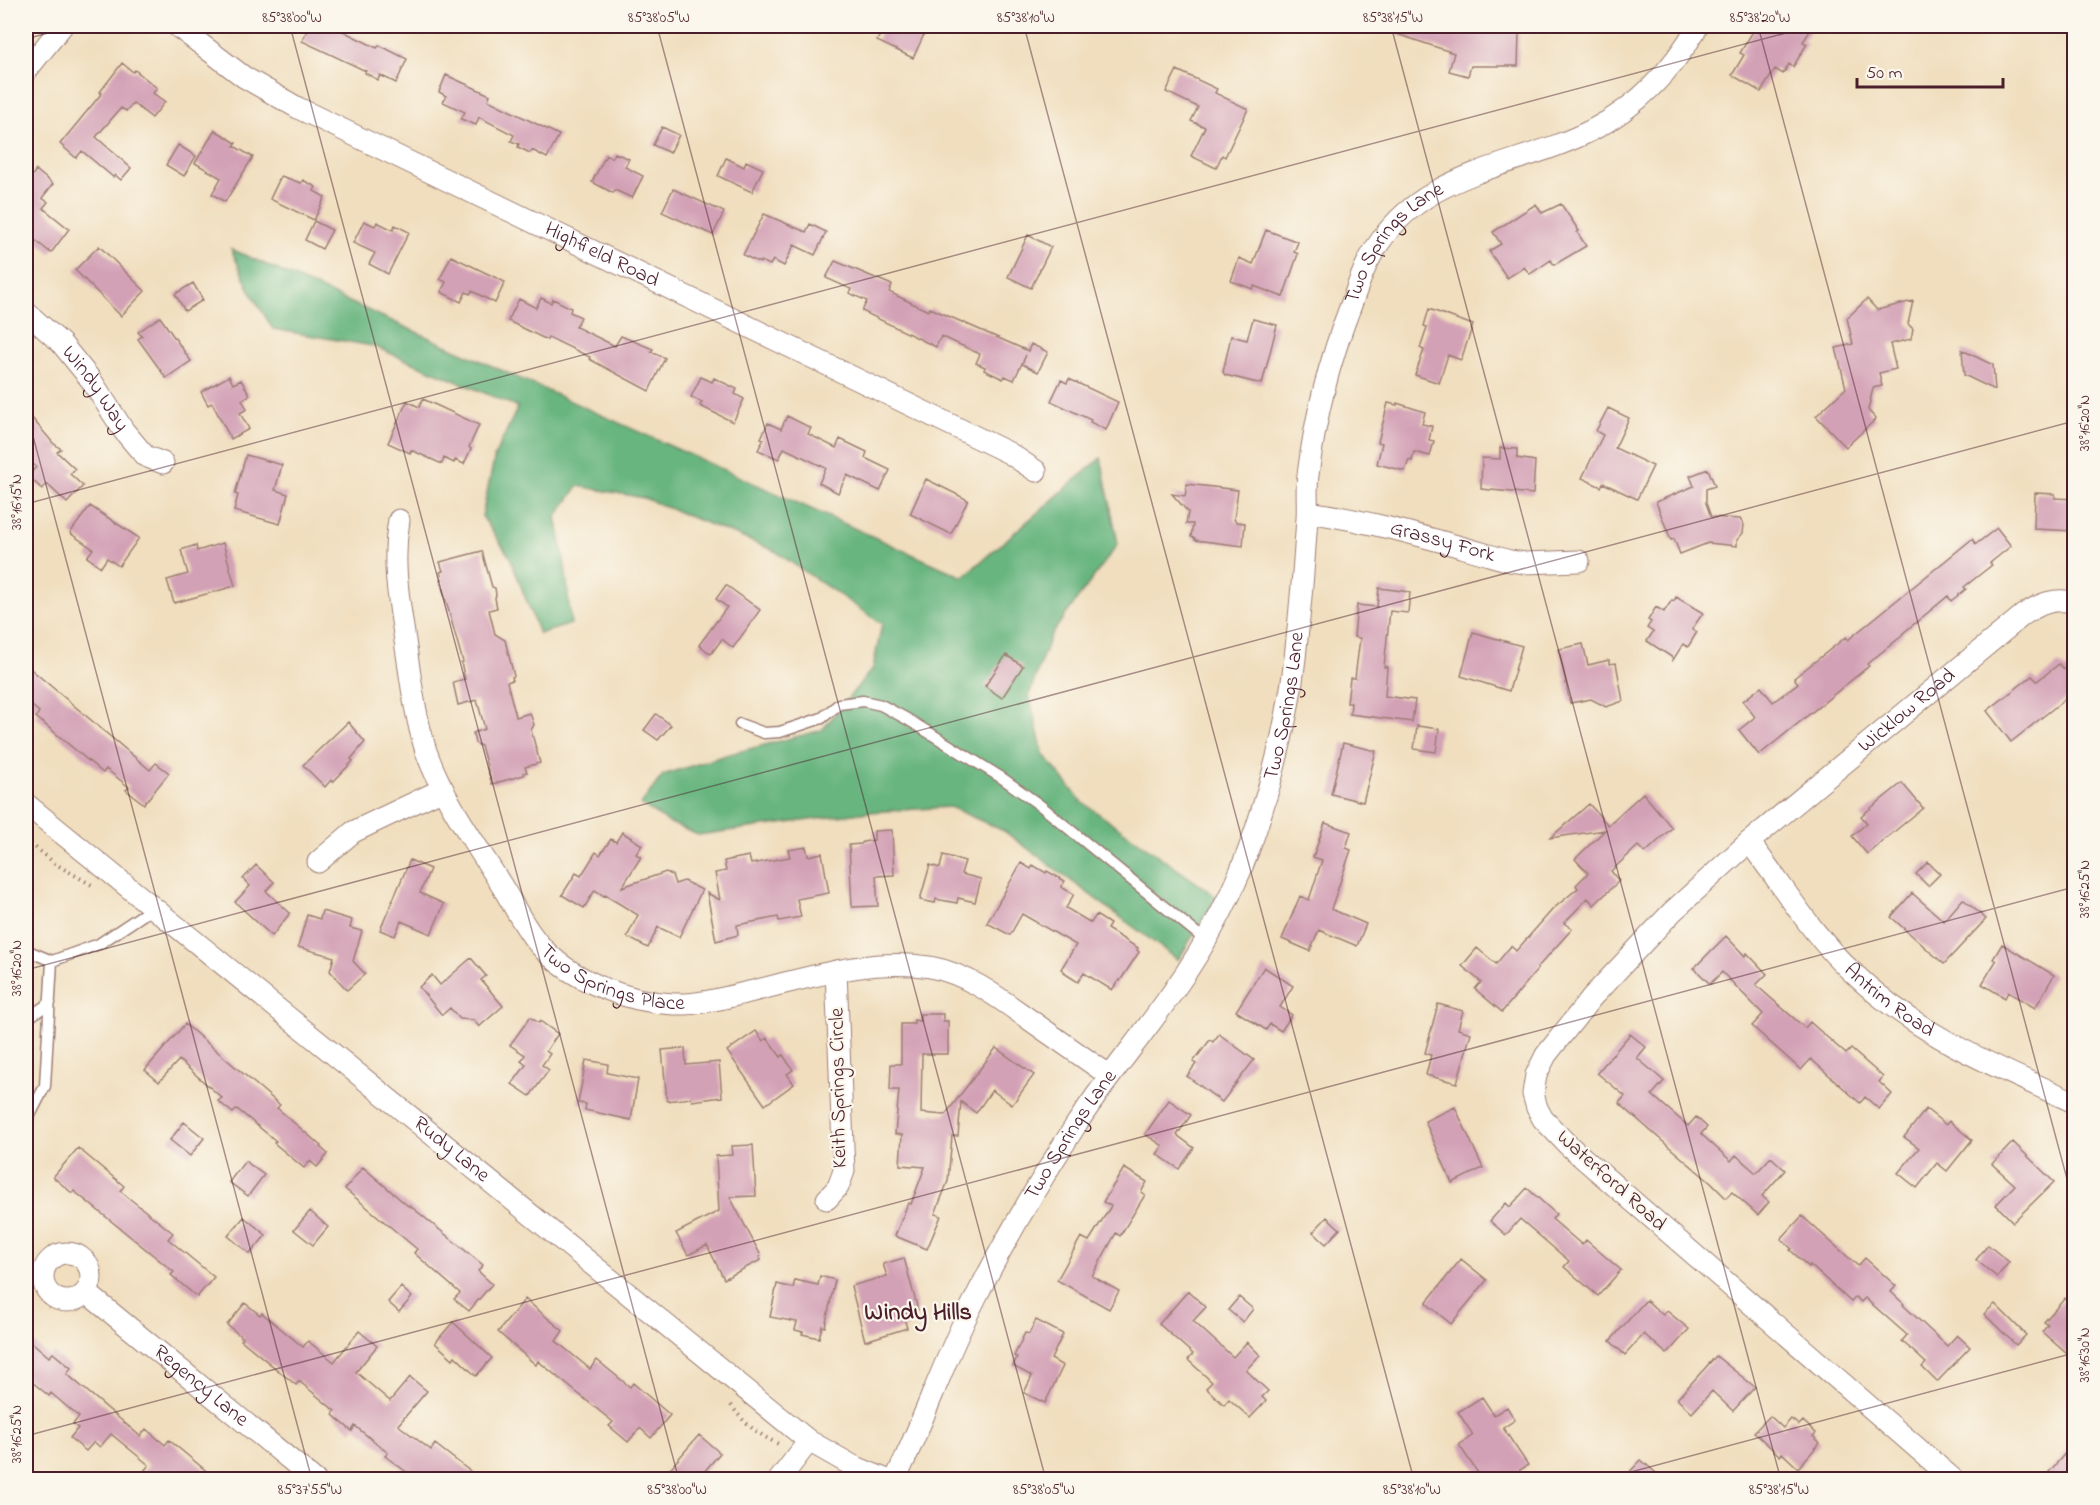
<svg xmlns="http://www.w3.org/2000/svg" width="2100" height="1505" font-family="'Indie Flower',sans-serif">
<rect width="100%" height="100%" fill="#fbf7ec"/>
<filter id="ink" filterUnits="userSpaceOnUse"><feTurbulence type="fractalNoise" baseFrequency=".0167" numOctaves="2"/><feDisplacementMap in="SourceGraphic" scale="12" xChannelSelector="R" yChannelSelector="G"/><feConvolveMatrix kernelMatrix="1 2 1 2 8 2 1 2 1" color-interpolation-filters="sRGB"/></filter>
<filter id="wash" filterUnits="userSpaceOnUse"><feTurbulence type="fractalNoise" baseFrequency=".008" numOctaves="4" result="noise"/><feDisplacementMap in="SourceGraphic" scale="24" xChannelSelector="R" yChannelSelector="G"/><feGaussianBlur stdDeviation="1.35" result="paint"/><feColorMatrix in="noise" values="0 0 0 0 0 0 0 0 0 0 0 0 0 0 0 0 0 1.4 0 .05"/><feComposite in="paint" operator="in"/></filter>
<g filter="url(#wash)">
<rect width="100%" height="100%" fill="#f0debe"/>
<!-- forest -->
<path fill="#67b57f" stroke="#586a55" stroke-width="1.5" d="M231,249L963,577L1101,458L1118,544L1050,636L1029,695L1043,754L1082,802L1217,897L1178,960L1004,831L950,807L868,812L698,835L668,822L641,804L663,775L726,755L822,730L873,668L882,624L773,550L644,498L578,486L556,517L565,565L571,624L539,634L510,557L482,516L495,455L518,407L373,346L273,329L252,295Z"/>
<g id="blocks">
<!-- building -->
<path fill="#d3a1b6" d="M309,26H333L377,48L379,45L407,59L396,83L380,75L378,80L365,73L366,71L302,41Z
M884,26H928L913,58L877,41Z
M1380,26H1484L1495,28L1494,33H1519L1518,66H1471L1468,76L1449,71L1454,53L1379,28Z
M1762,26H1813L1803,42L1807,44L1793,67L1789,64L1783,74L1775,69L1761,92L1732,75L1744,55L1740,53L1755,28L1759,31Z
M122,63L133,72L135,70L157,88L153,93L165,102L152,118L133,103L126,111L121,108L96,137L131,168L121,180L115,175L113,177L82,151L76,158L60,144L102,93L100,92Z
M1177,70L1217,89L1215,93L1248,109L1225,157L1222,155L1216,168L1191,156L1205,127L1191,121L1198,107L1166,92Z
M446,75L490,95L488,100L559,135L547,158L532,150L530,153L518,147L519,144L511,141L514,135L479,117L476,125L461,119L465,112L443,102L446,96L439,92Z
M662,127L679,135L670,153L653,145Z
M215,130L236,143L234,146L253,157L225,202L212,194L221,178L195,163Z
M178,145L196,156L184,176L166,165Z
M615,153L629,159L625,167L643,176L632,198L615,190L613,193L592,182L606,155L612,158Z
M726,158L744,167L746,161L763,169L752,192L718,176Z
M36,170L53,184L42,198L48,202L43,208L69,229L51,253L26,233V184Z
M281,176L301,183L303,180L316,187L314,191L325,197L314,220L270,199Z
M673,189L724,212L713,235L662,212Z
M1536,204L1542,213L1561,204L1579,231L1577,232L1586,246L1554,265L1551,260L1530,274L1524,267L1507,278L1489,251L1501,244L1493,232Z
M764,214L806,232L810,224L826,232L815,255L794,245L784,266L773,260L770,265L761,261L760,263L743,255Z
M314,221L332,230L322,249L305,240Z
M364,221L375,226L377,222L393,230L395,225L409,232L388,274L369,264L375,253L353,243Z
M1266,230L1298,242L1294,252L1298,254L1283,297L1254,286L1253,289L1231,281L1239,258L1253,264Z
M1028,235L1051,247L1031,288L1008,277Z
M99,246L145,291L121,316L75,270Z
M451,256L505,282L495,303L472,291L470,294L466,292L461,302L441,292L446,282L440,279Z
M835,261L892,285L889,292L928,311L930,308L1028,351L1031,344L1048,352L1038,372L1022,364L1026,355L1014,380L1005,376L1003,379L984,370L985,367L976,363L980,354L941,336L936,347L862,311L867,301L849,293L851,289L826,278Z
M193,283L203,300L185,311L175,294Z
M541,298L551,303L553,299L571,308L570,312L581,317L576,327L615,346L621,336L653,349L651,352L665,358L649,391L589,359L590,357L548,337L547,340L508,321L519,299L536,308Z
M1867,299L1877,310L1913,301L1908,324L1913,329L1911,339L1890,344L1896,369L1879,373L1882,386L1873,388L1868,410L1876,419L1846,447L1816,416L1846,388L1836,348L1853,344L1847,318Z
M1429,309L1473,325L1461,360L1448,355L1439,383L1415,375L1424,350L1420,348L1427,327L1424,326Z
M160,317L191,361L166,378L138,339L142,336L138,332Z
M1253,319L1277,325L1262,384L1225,375L1223,372L1231,336L1247,340Z
M1962,350L1993,365L1995,390L1964,375Z
M229,376L233,384L241,380L250,395L242,400L247,409L240,413L249,429L231,439L212,403L208,405L201,392Z
M701,377L712,382L714,378L737,389L735,394L744,399L733,422L700,406L702,402L691,397Z
M1069,379L1118,402L1106,430L1090,422L1091,420L1051,401L1061,380L1067,383Z
M423,399L479,425L469,447L471,449L464,464L455,460L454,463L444,458L442,464L411,450L410,453L388,443L407,401L419,407Z
M1388,403L1397,405V403L1425,412L1422,424L1432,426L1429,440L1434,441L1430,456L1414,452L1412,461L1409,460L1405,471L1377,464L1382,443L1378,442Z
M1608,408L1629,418L1615,448L1653,466L1637,499L1603,483L1601,487L1582,478L1603,435L1596,431Z
M26,411L53,443L61,449L57,452L75,469L70,474L83,486L67,503L47,484L42,489L28,476L36,467L26,457Z
M787,416L811,428L808,434L836,448L840,439L867,452L865,458L890,470L880,491L847,475L838,493L819,483L826,468L784,448L779,459L758,450L764,439L761,438L768,423L781,429Z
M1500,448L1517,449V458L1535,461L1533,494L1481,489L1482,458L1500,459Z
M246,455L282,465L275,490L288,494L280,524L234,511L238,495L235,494Z
M1708,469L1715,486L1706,489V503L1711,517L1740,519L1744,525L1743,533L1737,540V546L1708,543L1680,554L1674,539L1671,540L1656,502L1694,486L1690,476Z
M926,479L968,500L951,534L910,514Z
M1187,484L1238,490L1234,519L1236,522L1245,523L1243,546L1195,540V538L1191,537L1193,524H1186L1188,512L1172,494L1185,496Z
M2035,493L2055,494V498L2074,499V531L2034,529Z
M90,506L139,538L119,566L107,558L101,567L87,557L93,549L70,533Z
M1997,528L2011,546L1990,563L1992,565L1964,587L1966,589L1951,601L1948,596L1902,634L1903,635L1867,664L1869,666L1759,755L1739,730L1755,717L1743,701L1761,687L1773,702L1798,683L1794,678L1846,637L1848,640L1972,539L1976,544Z
M223,543L235,586L174,603L167,580L188,574L181,550L196,545L197,551Z
M482,551L492,587L495,588L496,595L495,598L497,608L489,610L495,634L505,640L514,676L512,677L513,680L507,682L516,717L530,713L534,725L531,730L540,763L525,767L527,772L523,773L524,775L492,784L481,746L475,743L473,733L485,729L477,700L458,705L453,682L465,679L461,663L463,662L440,580L442,579L440,572L443,571L440,562Z
M726,585L760,610L733,648L722,639L711,654L699,645L727,607L716,599Z
M1379,588L1410,592L1408,613L1390,611L1384,667H1387L1385,696L1415,700L1412,722L1350,714L1351,703H1347L1350,678H1355L1360,638L1354,637L1357,605L1377,607Z
M1676,597L1703,613L1692,629L1697,632L1688,647L1683,644L1673,660V658L1647,641L1653,632L1647,628L1651,622L1648,620L1656,607L1664,612L1672,600L1674,601Z
M1473,632L1522,646L1509,691L1461,676Z
M1583,644L1588,665L1609,660V664L1616,663L1623,701L1606,707L1591,699L1570,703L1559,649Z
M1006,655L1023,666L1002,698L985,686Z
M2059,664L2064,669L2065,668L2074,680V692L2011,742L1987,711L2032,676L2037,681Z
M26,665L150,770L156,763L169,773L144,804L126,790L129,787L106,769L103,773L36,717L39,712L26,701Z
M656,714L671,725L658,740L644,730Z
M348,722L365,742L351,759L353,761L333,782L331,780L325,787L303,765Z
M1417,726L1439,729L1436,752L1414,749Z
M1343,743L1376,751L1363,802L1331,794Z
M1902,783L1923,808L1867,854L1852,836L1867,823L1861,816Z
M1643,793L1672,828L1645,853L1638,846L1611,871L1619,881L1594,905L1588,898L1564,923L1572,929L1537,968L1538,969L1502,1012L1475,989L1481,982L1462,966L1477,948L1496,964L1511,946L1516,951L1553,909L1578,888L1576,885L1588,873L1575,859L1605,830L1550,838L1589,804L1608,825Z
M1325,823L1351,832L1346,848L1351,850L1331,909L1366,924L1357,946L1319,930L1310,951L1282,939L1300,896L1309,900L1322,860L1313,857Z
M892,830L894,875L876,876L878,906L852,907L849,845L861,844L863,842L874,840V831Z
M622,832L642,845L636,854L641,857L622,887L666,872L672,875L675,884L684,881L702,890L679,937L658,927L648,948L627,937L638,915L605,895L604,896L595,890L584,908L562,895L576,873L581,876L596,852L600,855L611,839L616,842Z
M806,847L808,856L822,853L829,893L797,899L801,917L779,921L778,917L737,925L738,935L716,941L707,893L720,900L715,873L726,871L724,861L749,856L751,864L790,857L788,850Z
M943,855L965,861L961,874L981,879L975,902L958,898L957,903L936,899L935,903L920,900L930,865L940,868Z
M410,860L430,869L420,893L444,904L431,934L401,921L395,936L380,930Z
M1928,862L1940,874L1928,886L1916,874Z
M1021,863L1031,869L1033,865L1046,873L1047,871L1065,881L1061,887L1074,894L1066,908L1091,923L1096,915L1110,924L1107,929L1138,948L1137,950L1139,952L1120,981L1119,980L1112,990L1084,973L1078,982L1064,973L1065,972L1061,969L1076,945L1022,914L1010,935L987,923Z
M256,865L274,882L266,891L290,913L272,936L235,902L250,886L243,879Z
M1912,893L1944,921L1963,899L1986,919L1944,964L1891,917Z
M322,911L352,920L350,928L362,931L353,961L365,974L347,990L330,971L334,957L298,947L307,915L320,919Z
M1726,936L1745,956L1747,953L1767,974L1756,985L1805,1028L1810,1022L1846,1054L1851,1049L1883,1077L1879,1082L1892,1094L1879,1109L1865,1097L1860,1103L1811,1059L1801,1070L1752,1026L1763,1014L1722,972L1710,984L1694,968Z
M2002,944L2054,975L2035,1008L2008,992L2005,998L1982,984L1996,961L1993,959Z
M471,958L486,976L481,980L503,1006L479,1027L474,1020L460,1019L450,1008L442,1015L419,987L432,975L440,985Z
M1264,967L1293,986L1280,1007L1292,1015L1281,1031L1270,1024L1266,1030L1236,1011Z
M1438,1004L1463,1011L1458,1029L1471,1033L1457,1083L1426,1075L1431,1055L1425,1053Z
M920,1014H943V1021H948V1054H922L921,1113L945,1115L996,1048L1034,1075L1012,1105L992,1090L976,1113L961,1102L958,1136H952L948,1181L935,1214L941,1216L927,1249L895,1236L908,1203L911,1204L925,1167L900,1165L902,1135L895,1134L899,1090H890L891,1064H901V1024H914V1020L920,1021Z
M530,1017L539,1023L540,1021L558,1034L546,1051L550,1054L542,1065L549,1070L530,1096L512,1084L526,1065L521,1061L525,1055L510,1045Z
M185,1024L280,1105L277,1108L321,1146L320,1147L328,1154L317,1167L310,1161L304,1168L274,1143L276,1141L237,1109L233,1113L218,1101L222,1098L179,1060L159,1082L145,1070Z
M756,1031L763,1041L767,1038L781,1057L783,1055L793,1070L787,1074L794,1084L765,1105L727,1051Z
M1219,1034L1254,1060L1222,1102L1187,1076L1196,1064L1193,1062L1210,1040L1213,1042Z
M1630,1034L1646,1047L1637,1058L1664,1081L1652,1095L1688,1126L1696,1117L1707,1127L1701,1134L1731,1161L1736,1155L1756,1173L1771,1157L1785,1170L1762,1196L1769,1202L1758,1215L1732,1192L1726,1198L1711,1183L1653,1133L1619,1103L1625,1096L1597,1073Z
M685,1048L686,1065L719,1062L722,1097L692,1101L691,1098L667,1101L662,1050Z
M586,1060L608,1064L607,1073L638,1079L631,1120L585,1110L586,1104L578,1103Z
M1169,1100L1191,1115L1177,1135L1194,1148L1179,1169L1157,1154L1163,1146L1145,1134Z
M1455,1107L1483,1168L1452,1183L1425,1121Z
M1926,1109L1946,1125L1949,1121L1972,1140L1947,1171L1937,1163L1917,1188L1898,1173L1919,1148L1904,1137Z
M184,1122L204,1138L190,1156L170,1140Z
M2013,1142L2054,1182L2013,1222L1996,1205L2015,1185L1992,1164Z
M753,1145L756,1196L730,1197L761,1256L759,1257L761,1260L724,1279L707,1245L688,1255L676,1233L719,1211L716,1156L733,1155L732,1146Z
M78,1148L124,1186L120,1191L173,1233L168,1239L214,1277L197,1297L171,1275L174,1272L74,1191L72,1193L53,1177Z
M245,1161L264,1175L248,1196L229,1182Z
M363,1167L408,1206L409,1205L483,1265L478,1271L492,1284L469,1311L454,1299L460,1293L414,1253L417,1249L345,1189Z
M1124,1168L1147,1182L1141,1192L1145,1195L1120,1236L1116,1233L1092,1276L1119,1291L1109,1309L1057,1280L1081,1237L1089,1241L1111,1206L1103,1202Z
M1527,1188L1556,1214L1552,1219L1582,1245L1586,1240L1621,1270L1598,1296L1564,1267L1569,1261L1520,1219L1506,1235L1490,1221L1506,1203L1510,1207Z
M310,1211L328,1227L313,1245L294,1230Z
M1802,1216L1858,1266L1865,1258L1896,1286L1891,1292L1904,1304L1903,1305L1947,1346L1957,1335L1970,1347L1937,1382L1922,1367L1926,1363L1902,1341L1907,1335L1865,1298L1861,1302L1856,1297L1851,1302L1810,1265L1809,1267L1790,1250L1792,1249L1781,1239Z
M244,1217L266,1235L250,1254L228,1236Z
M1327,1217L1340,1229L1326,1244L1313,1232Z
M1988,1245L2009,1262L1997,1277L1976,1260Z
M904,1258L918,1310L903,1315L907,1328L865,1341L851,1286L887,1276L883,1264Z
M1461,1259L1487,1280L1451,1324L1426,1303Z
M820,1276L835,1280L825,1327L822,1326L819,1338L802,1334L803,1332L795,1330L797,1322L770,1317L777,1284L793,1288L795,1280L818,1285Z
M401,1287L412,1297L399,1312L388,1302Z
M1188,1291L1206,1307L1193,1321L1233,1357L1247,1342L1260,1355L1246,1370L1268,1391L1262,1397L1266,1401L1250,1418L1229,1399L1224,1405L1206,1388L1212,1382L1188,1360L1193,1354L1159,1324Z
M1239,1297L1253,1309L1243,1322L1228,1310Z
M2065,1298L2074,1307V1360L2042,1332L2048,1325L2044,1322Z
M525,1299L563,1331L556,1341L590,1369L597,1360L630,1387L633,1383L670,1415L651,1438L640,1428L628,1442L609,1426L613,1422L538,1361L536,1365L498,1332Z
M1646,1300L1663,1315L1667,1311L1689,1329L1667,1354L1644,1334L1625,1355L1610,1341Z
M245,1303L260,1315L262,1313L303,1347L308,1341L334,1362L359,1331L377,1346L356,1372L390,1401L410,1377L427,1391L398,1425L431,1450L435,1444L480,1479H416L385,1456L388,1453L355,1426L352,1431L333,1415L335,1411L299,1381L296,1385L241,1340L243,1338L227,1325Z
M1995,1304L2026,1335L2016,1345L1984,1314Z
M1036,1320L1063,1334L1051,1359L1063,1366L1045,1403L1024,1393L1032,1376L1013,1366L1017,1357L1014,1356L1025,1333L1029,1334Z
M453,1322L492,1358L476,1376L455,1356L453,1359L435,1343Z
M26,1337L49,1357L53,1353L71,1368L67,1374L140,1436L146,1429L165,1445L169,1440L216,1479H137L149,1465L111,1434L100,1447L94,1442L86,1451L70,1438L78,1428L73,1424L79,1417L51,1393L49,1396L26,1377Z
M1716,1356L1755,1387L1733,1411L1712,1391L1692,1413L1677,1399Z
M1482,1397L1494,1415L1507,1407L1515,1420L1503,1428L1528,1465L1506,1479H1482L1459,1445L1473,1435L1458,1412Z
M1770,1416L1783,1428L1791,1419L1799,1425L1803,1421L1816,1433L1813,1436L1820,1443L1798,1468L1782,1453L1780,1456L1754,1432Z
M699,1435L720,1453L698,1479H661Z
M2074,1443V1479H2043Z
M1641,1460L1663,1479H1623Z"/>
</g>
</g>
<g filter="url(#ink)">
<use href="#blocks" fill-opacity="0" stroke="#9d7e74" stroke-width="1.5"/>
<g fill="none" stroke-linecap="round" stroke-linejoin="round">
<!-- lane casing -->
<g stroke="#9d7e74" stroke-width="13">
<path id="lane" d="M740,724L764,733L780,732L822,718L839,704L863,701L881,705L907,719L1002,778L1041,806L1205,940
M26,950L52,961
M26,1019L50,1003
M26,1123L45,1086L52,961L99,944L153,908"/>
</g>
<!-- street casing -->
<g stroke="#9d7e74" stroke-width="23">
<g id="street">
<path id="s1" d="M177,26L244,77L298,108L1009,453L1036,471"/>
<path d="M26,71L62,26"/>
<path id="s2" d="M26,312L61,343L91,380L124,431L145,456L163,463"/>
<path id="s3" d="M1308,512C1377,522 1443,542 1510,561L1525,563L1579,561"/>
<path id="s4" d="M399,520C392,561 398,594 404,634C410,673 414,713 426,751C443,799 474,841 500,883C513,903 523,926 538,943C569,980 627,1002 674,1004C699,1005 724,998 749,992C808,978 868,957 930,967C968,974 999,998 1030,1020C1057,1039 1083,1057 1110,1076"/>
<path id="s5" d="M26,804L809,1441L853,1466L887,1480"/>
<path id="s6" d="M1749,842C1783,885 1811,934 1851,971C1917,1035 1992,1065 2074,1102"/>
<path d="M318,862L353,832L443,789"/>
<path d="M827,1199L838,1187L844,1171L836,971"/>
<circle cx="67" cy="1277" r="24"/>
<path id="s7" d="M87,1293L315,1480"/>
<path d="M779,1480L809,1441"/>
<path id="s8" d="M895,1480C922,1425 942,1366 969,1311C1000,1248 1036,1187 1074,1128C1104,1081 1140,1039 1172,993C1207,944 1237,887 1256,829C1274,774 1289,716 1295,658C1300,612 1304,565 1307,518C1308,504 1306,489 1308,475C1315,417 1330,359 1351,305C1357,289 1362,271 1371,256C1420,168 1515,170 1594,129C1640,105 1672,70 1698,26"/>
<path id="s9" d="M1954,1480L1568,1145L1543,1119L1537,1108L1533,1094L1536,1075L1546,1055L1592,997L1672,912L1749,842L2023,615C2041,603 2054,598 2074,602"/>
</g>
</g>
<!-- path -->
<path stroke="#9d7e74" stroke-width="4" stroke-dasharray="1.5 4.5" stroke-linecap="butt" d="M26,840L57,865L92,885
M731,1405C744,1424 760,1436 781,1445"/>
<!-- lane -->
<use href="#lane" stroke="#fff" stroke-width="10"/>
<!-- street -->
<use href="#street" stroke="#fff" stroke-width="21"/>
</g>
</g>
<!-- ticks -->
<path fill="none" stroke="#4a1f2b" stroke-width="1.5" stroke-opacity="0.45" d="M290,26L679,1480M657,26L1046,1480M1024,26L1414,1480M1391,26L1781,1480M1758,26L2074,1205M26,39L74,26M26,410L312,1480M26,504L1812,26M26,970L2074,421M26,1436L2074,887M1601,1480L2074,1353"/>
<g text-anchor="middle" dominant-baseline="central" stroke-width="4.5" stroke-linejoin="round" paint-order="stroke">
<!-- street labels -->
<g font-size="21" fill="#4a1f2b" stroke="#fbf7ec">
<text stroke="none"><textPath href="#s8" startOffset="1360">Two Springs Lane</textPath></text>
<text stroke="none"><textPath href="#s1" startOffset="484">Highfield Road</textPath></text>
<text stroke="none"><textPath href="#s2" startOffset="104">Windy Way</textPath></text>
<text stroke="none"><textPath href="#s3" startOffset="138">Grassy Fork</textPath></text>
<text stroke="none"><textPath href="#s8" startOffset="874">Two Springs Lane</textPath></text>
<text stroke="none"><textPath href="#s9" startOffset="1116">Wicklow Road</textPath></text>
<text stroke="none"><textPath href="#s4" startOffset="542">Two Springs Place</textPath></text>
<text stroke="none"><textPath href="#s6" startOffset="213">Antrim Road</textPath></text>
<text transform="translate(839 1088) rotate(-91)">Keith Springs Circle</text>
<text stroke="none"><textPath href="#s8" startOffset="388">Two Springs Lane</textPath></text>
<text stroke="none"><textPath href="#s5" startOffset="548">Rudy Lane</textPath></text>
<text transform="translate(1611 1181) rotate(42)">Waterford Road</text>
<text stroke="none"><textPath href="#s7" startOffset="147">Regency Lane</textPath></text>
</g>
<!-- quarter labels -->
<g font-size="24" font-weight="bold" fill="#4a1f2b" stroke="#fbf7ec">
<text x="918" y="1313">Windy Hills</text>
</g>
</g>
<!-- margin -->
<rect width="2100" height="1505" fill="none" stroke="#fbf7ec" stroke-width="66"/>
<!-- scale -->
<path d="M1857 78v9h146v-9" fill="none" stroke="#4a1f2b" stroke-width="3"/>
<text x="1866" y="78" font-size="18" fill="#4a1f2b" stroke="#fbf7ec" stroke-width="4.5" paint-order="stroke">50 m</text>
<rect x="33" y="33" width="2034" height="1439" fill="none" stroke="#4a1f2b" stroke-width="2"/>
<g font-size="15" text-anchor="middle" fill="#4a1f2b">
<text x="292" y="22">85°38'00"W</text>
<text x="659" y="22">85°38'05"W</text>
<text x="1026" y="22">85°38'10"W</text>
<text x="1393" y="22">85°38'15"W</text>
<text x="1760" y="22">85°38'20"W</text>
<text transform="translate(2084 423) rotate(-90)" y="5">38°16'20"N</text>
<text transform="translate(16 502) rotate(-90)" y="5">38°16'15"N</text>
<text transform="translate(2084 889) rotate(-90)" y="5">38°16'25"N</text>
<text transform="translate(16 968) rotate(-90)" y="5">38°16'20"N</text>
<text transform="translate(2084 1355) rotate(-90)" y="5">38°16'30"N</text>
<text transform="translate(16 1434) rotate(-90)" y="5">38°16'25"N</text>
<text x="310" y="1494">85°37'55"W</text>
<text x="677" y="1494">85°38'00"W</text>
<text x="1044" y="1494">85°38'05"W</text>
<text x="1412" y="1494">85°38'10"W</text>
<text x="1779" y="1494">85°38'15"W</text>
</g>
</svg>
